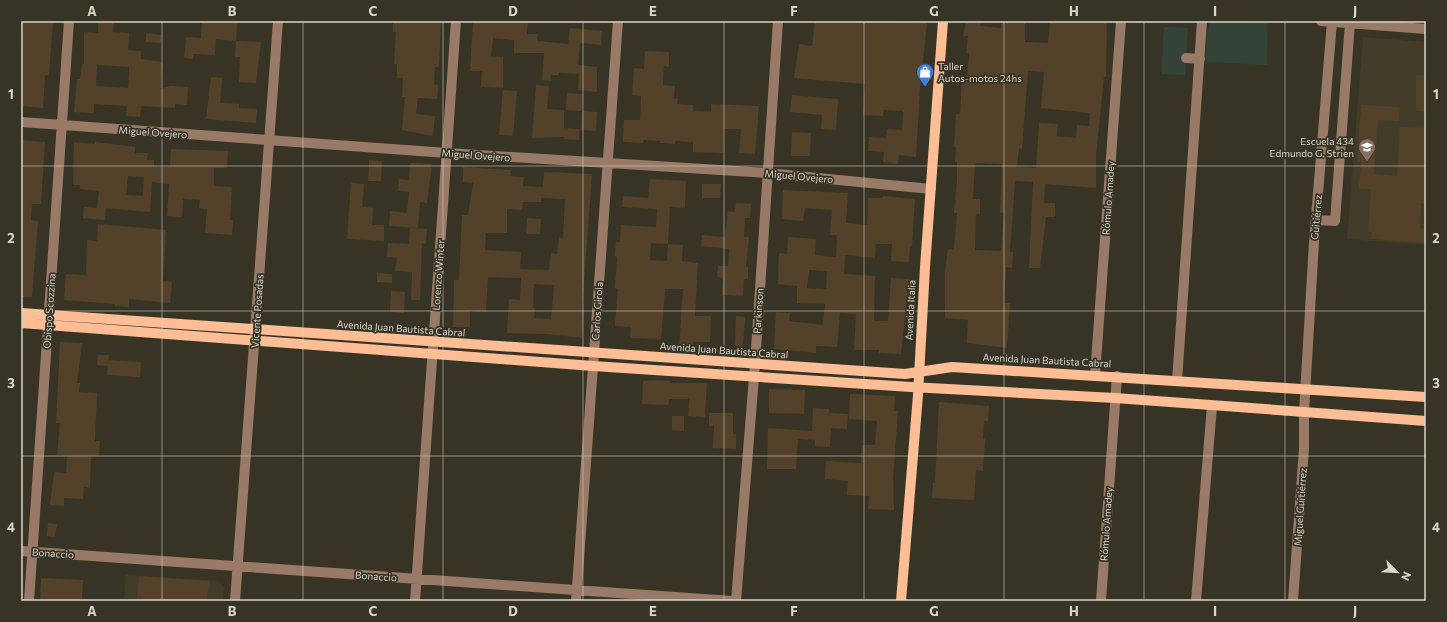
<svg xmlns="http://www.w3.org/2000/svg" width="1447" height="622" font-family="Commissioner,sans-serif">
<rect width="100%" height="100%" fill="#373426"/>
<!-- built -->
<path fill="#413c27" d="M1363,37L1426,42V245L1347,239Z
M126,575L218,581L224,587L223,601H124Z"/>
<!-- green -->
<path fill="#334337" d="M1209,21L1268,23L1267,65L1205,62Z
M1164,27L1188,28L1185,75L1161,74Z"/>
<!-- building -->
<path fill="#534229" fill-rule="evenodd" d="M23,21H53L49,75H45L43,108L21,106Z
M98,21H114L113,32L129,33L128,50L141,51V59L163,62L161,89L170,86L188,87L187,105L175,104V108L141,106L140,117L126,116L127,106L94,104V113L74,112L77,79H80L82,64H84V32L98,33ZM97,65L129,67L128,88L96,86Z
M208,21H237L236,41L216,39L215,55L194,54L193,59L184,58L186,37L201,38L202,22L208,23Z
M393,21H441L439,67H435L434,84L438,85L437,99L418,98L416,114L435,116L433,136L402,130L405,97H402L403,78H397V64H394L396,32H393Z
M473,21H528L527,34H538L537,41L568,44L570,28L602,31L601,45L580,43L578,65L597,67V92L578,90L579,74L559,73V75H551L550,81L542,80L544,53H514V40L493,38L491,56L503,57V88L481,87L482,71H470Z
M815,21L927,23L920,89L916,157L899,155L898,164L883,162L884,152L868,151L869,137L886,138L887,129L902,130L903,111L884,110L883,116L863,115L865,84L794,78L799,44L812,46Z
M966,21H981L980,26L1001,28V21H1025V42L1048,43L1050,21H1107L1106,77H1104L1096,155V188L1045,184L1044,203H1055V217H1046L1040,268H1029L1033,182L1015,181L1010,252H1013L1012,268L1006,267L1004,303H1010L1007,348L967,343L968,320L945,318V272L948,249L954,250L957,213H954L957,180V162H955L956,147H954L956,114H960L962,79H967L969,53H966L968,36H963ZM1028,71L1044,72L1041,108L1090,113L1089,126L1077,125L1076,138L1057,136L1058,124L1039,123L1036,168L1017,167L1019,148L1022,149ZM975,163L1002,164L1000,213H1004L1001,251L975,250L976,214H980V199H973Z
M146,33L162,35L161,43L146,42Z
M236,41L261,42L256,83L239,82L240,57H235Z
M645,51L669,52V67L664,66L663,85L675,86L674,98L678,99L677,104L693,105V111L711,112V104L759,106L755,154L739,153L741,129H724L723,153L693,152V142L675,141V144L660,143V141L644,140L643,143L623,142L624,120H640L641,96L632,95L634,68L644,69Z
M1416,75H1426V112L1416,111Z
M211,77L222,78L220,103L239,104V108L257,109L256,123L206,119Z
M536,85L549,86L547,109L564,110V128L579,129V140L564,139V137L532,138Z
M503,90L517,91L513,136L499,135Z
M567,93L583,94L582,111L566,110Z
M792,95L838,99L836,130L821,129L822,115L790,112Z
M1361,105L1400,107L1399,121L1378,120L1374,174L1397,176L1400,127L1426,128V204L1421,203L1420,228L1426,229V243L1371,239L1372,232H1368L1371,189H1359L1361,162H1357Z
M582,111L597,112L596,131L581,130Z
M792,132L811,133L810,156H791Z
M21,140L45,142L41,204H32L31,220L38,221L32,297H21Z
M74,142L95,144V142L135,147V153H148L147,160H154V166L170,167L171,149L228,151L227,168H214V186L232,187L230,220H233L232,235L205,233L207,209L199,208L200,200L183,199L182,217L167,216L169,184L152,182L150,212L106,208L105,220L83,218L84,207L97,208L99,191L80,189V185H73ZM128,176L144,177L143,196L126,195Z
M369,160L382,161L381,181H368Z
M410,163L432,164L427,203L420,202L418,228L389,226L390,211L407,213L409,192L398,191L399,179L409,180Z
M463,167L511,170L510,176L524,177L523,186L543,187L544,172L592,174L582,310H584L582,338L547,334L507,333L509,299L520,300L521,278L488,277L486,312L470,311V327H453L454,280H459L462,215H468L473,183L463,182ZM541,198L565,199L563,238L559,237L557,254L551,253L549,270L520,269L521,252L485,250L486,233H507V209L522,210L523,202H541ZM534,284L554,285L551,319L534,318L535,308H533Z
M650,179L686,181L685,208L670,207L668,244L651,243L650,260L667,261L668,244L683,245L682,261L698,263L695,316H711L710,342H693V349L679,348L683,289H665L661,339L630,338L631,327L615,326L618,289L615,288L617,257L615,256L616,242H620L621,225L656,227L657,209L622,207L623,196L648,198Z
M351,183L364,184L362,207L373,208L372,225H384V241L347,239Z
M702,184H721L720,198H702Z
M783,190L848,193L846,223L867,225L868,198H883V196L915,199L912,246H910L909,262L891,261L892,244H876L875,258L845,255L844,274L875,276L874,321H888L891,278L909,279L901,354L879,353V350H854L856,314L840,313L837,347L816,346V353L774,349L776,312L790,313L789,321L823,325L825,304L797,303V286L778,284L779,253L787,254L788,237L816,239L815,255L836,257L837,235H830L832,210L805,208L803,221L782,219ZM809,270L827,271L826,289L807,288Z
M736,203L751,204L750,218H745L744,237H749L746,267H748V279H744L743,296L722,295L723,278L717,277L718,266H728L729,249L701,246L702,235L725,237L728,211L735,212Z
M527,218L541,219L540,234H526Z
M98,224L166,230L163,281L172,282L170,303L129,299V307L115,306V304L64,300L66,274L86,275L87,240L97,241Z
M410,228L427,229L426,244L422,243L420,300H411L412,272L395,271L397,258L387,257L388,243L409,244Z
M377,273L392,274V283L377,282Z
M391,291L405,292L404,313L390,312Z
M736,316L745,317L743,347L735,346Z
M60,342L82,343L77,383H80L79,392L97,393L95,441H100L99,456H91L90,488L84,487L83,499L64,498V506L50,505L54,472L66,473L67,456L57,455L60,423H56Z
M98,355H109L108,364V360L141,362L140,377L107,375L108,366L97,365Z
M658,380L670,381V383H707L705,417L688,416L689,399H669L668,405L642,404L643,381Z
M769,389L805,390L804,414L769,413Z
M850,394L895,396L894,411H898L893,478L894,510L868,509L869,496L847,495L848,481L825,479L826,461L861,463L862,445H875L877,421L849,419Z
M939,402L989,406L988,421H984L983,439H985L983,471L976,470L974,500L932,498L933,483H935Z
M813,408L829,409V413L848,414L847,429L831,428L830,447L815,446V440L798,439L796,469H767L768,428L812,431Z
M709,413H733V434H736V449L713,448L714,426H709Z
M672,416H684V431L672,430Z
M48,523L57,524L55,537L47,536Z
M139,576L209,581L207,601H137Z
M41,578L83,580L82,601H40Z"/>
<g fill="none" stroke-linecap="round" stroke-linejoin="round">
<!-- minor -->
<path stroke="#987a66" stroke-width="10" d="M1321,21L1426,29
M1186,58L1200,59
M21,122L447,153L767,173L931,189
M1316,220L1335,221L1350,23
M1095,375L1121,21
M1177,381L1202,21
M21,551L732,601
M29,601L69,21
M235,601L278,21
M415,601L456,21
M576,601L618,21
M736,601L755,364L778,21
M1101,601L1117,376
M1196,601L1212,406
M1293,601L1304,448V412L1314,242L1332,22"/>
<!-- major -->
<path stroke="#fdbe96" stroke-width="10" d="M21,313L905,374L952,367L1426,397
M21,323L593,366L911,387L1115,398L1426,421
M901,601L918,395L925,267L943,21"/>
</g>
<!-- grid -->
<path fill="none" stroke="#d7d5cc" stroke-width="1" stroke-opacity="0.55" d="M162,21V601M303,21V601M443,21V601M583,21V601M724,21V601M864,21V601M1004,21V601M1144,21V601M1285,21V601M21,166H1426M21,311H1426M21,456H1426"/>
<!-- icons -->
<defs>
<g id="shop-pin" transform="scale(0.9)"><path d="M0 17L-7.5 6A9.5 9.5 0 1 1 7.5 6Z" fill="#3f7fe0" stroke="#373426"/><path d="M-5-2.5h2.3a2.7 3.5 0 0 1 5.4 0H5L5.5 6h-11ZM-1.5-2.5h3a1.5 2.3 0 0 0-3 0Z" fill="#fff"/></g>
<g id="school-pin" transform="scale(0.9)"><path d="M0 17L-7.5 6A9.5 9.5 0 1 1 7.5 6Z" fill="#8d6e63" stroke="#373426"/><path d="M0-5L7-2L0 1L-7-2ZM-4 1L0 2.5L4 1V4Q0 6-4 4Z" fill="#fff"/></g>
</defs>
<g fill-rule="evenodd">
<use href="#shop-pin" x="925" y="72"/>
<use href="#school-pin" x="1367" y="147"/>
</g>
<g text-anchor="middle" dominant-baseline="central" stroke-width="3.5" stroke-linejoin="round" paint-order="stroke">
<!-- poi labels -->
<g font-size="10" fill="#d7d5cc" stroke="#373426" text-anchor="start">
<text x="938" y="66">Taller<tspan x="938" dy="12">Autos-motos 24hs</tspan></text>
<text x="1354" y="141" text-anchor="end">Escuela 434<tspan x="1354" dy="12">Edmundo G. Strien</tspan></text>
</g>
<!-- street labels -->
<g font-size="10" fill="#d7d5cc" stroke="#373426">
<text transform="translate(153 132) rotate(4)">Miguel Ovejero</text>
<text transform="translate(476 155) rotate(4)">Miguel Ovejero</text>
<text transform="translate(799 176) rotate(5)">Miguel Ovejero</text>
<text transform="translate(1108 198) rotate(-86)">Rómulo Amadey</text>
<text transform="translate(1316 217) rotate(-85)">Guitiérrez</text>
<text transform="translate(438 275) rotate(-86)">Lorenzo Winter</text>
<text transform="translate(910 310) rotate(-87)">Avenida Italia</text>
<text transform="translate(49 311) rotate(-86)">Obispo Scozzina</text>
<text transform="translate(257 311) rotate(-86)">Vicente Posadas</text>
<text transform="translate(597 311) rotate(-86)">Carlos Girola</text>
<text transform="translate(758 311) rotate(-86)">Parkinson</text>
<text transform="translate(401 328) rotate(4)">Avenida Juan Bautista Cabral</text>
<text transform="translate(724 350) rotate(4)">Avenida Juan Bautista Cabral</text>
<text transform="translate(1047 360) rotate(3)">Avenida Juan Bautista Cabral</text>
<text transform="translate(1300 507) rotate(-86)">Miguel Guitiérrez</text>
<text transform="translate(1106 524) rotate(-86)">Rómulo Amadey</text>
<text transform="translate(53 553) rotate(4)">Bonaccio</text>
<text transform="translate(376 576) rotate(4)">Bonaccio</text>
</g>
</g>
<!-- border -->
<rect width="1447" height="622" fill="none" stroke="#373426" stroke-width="44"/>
<!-- north arrow -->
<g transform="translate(1397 572) rotate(114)" stroke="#373426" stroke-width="3" paint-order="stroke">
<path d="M0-3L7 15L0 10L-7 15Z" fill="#d7d5cc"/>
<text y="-6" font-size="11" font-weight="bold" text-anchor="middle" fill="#d7d5cc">N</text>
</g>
<rect x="22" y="22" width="1403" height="578" fill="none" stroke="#d7d5cc" stroke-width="1.5"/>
<g font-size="13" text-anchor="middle" font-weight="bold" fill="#d7d5cc">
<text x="92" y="16">A</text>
<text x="232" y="16">B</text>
<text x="373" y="16">C</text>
<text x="513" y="16">D</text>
<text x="653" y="16">E</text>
<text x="794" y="16">F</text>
<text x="934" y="16">G</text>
<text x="1074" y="16">H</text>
<text x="1215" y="16">I</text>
<text x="1355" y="16">J</text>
<text x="11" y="99">1</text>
<text x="1436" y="99">1</text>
<text x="11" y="243">2</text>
<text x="1436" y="243">2</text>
<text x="11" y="388">3</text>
<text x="1436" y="388">3</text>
<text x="11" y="532">4</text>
<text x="1436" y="532">4</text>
<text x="92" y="616">A</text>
<text x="232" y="616">B</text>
<text x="373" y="616">C</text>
<text x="513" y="616">D</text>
<text x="653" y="616">E</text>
<text x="794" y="616">F</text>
<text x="934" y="616">G</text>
<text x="1074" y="616">H</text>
<text x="1215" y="616">I</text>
<text x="1355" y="616">J</text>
</g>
</svg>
